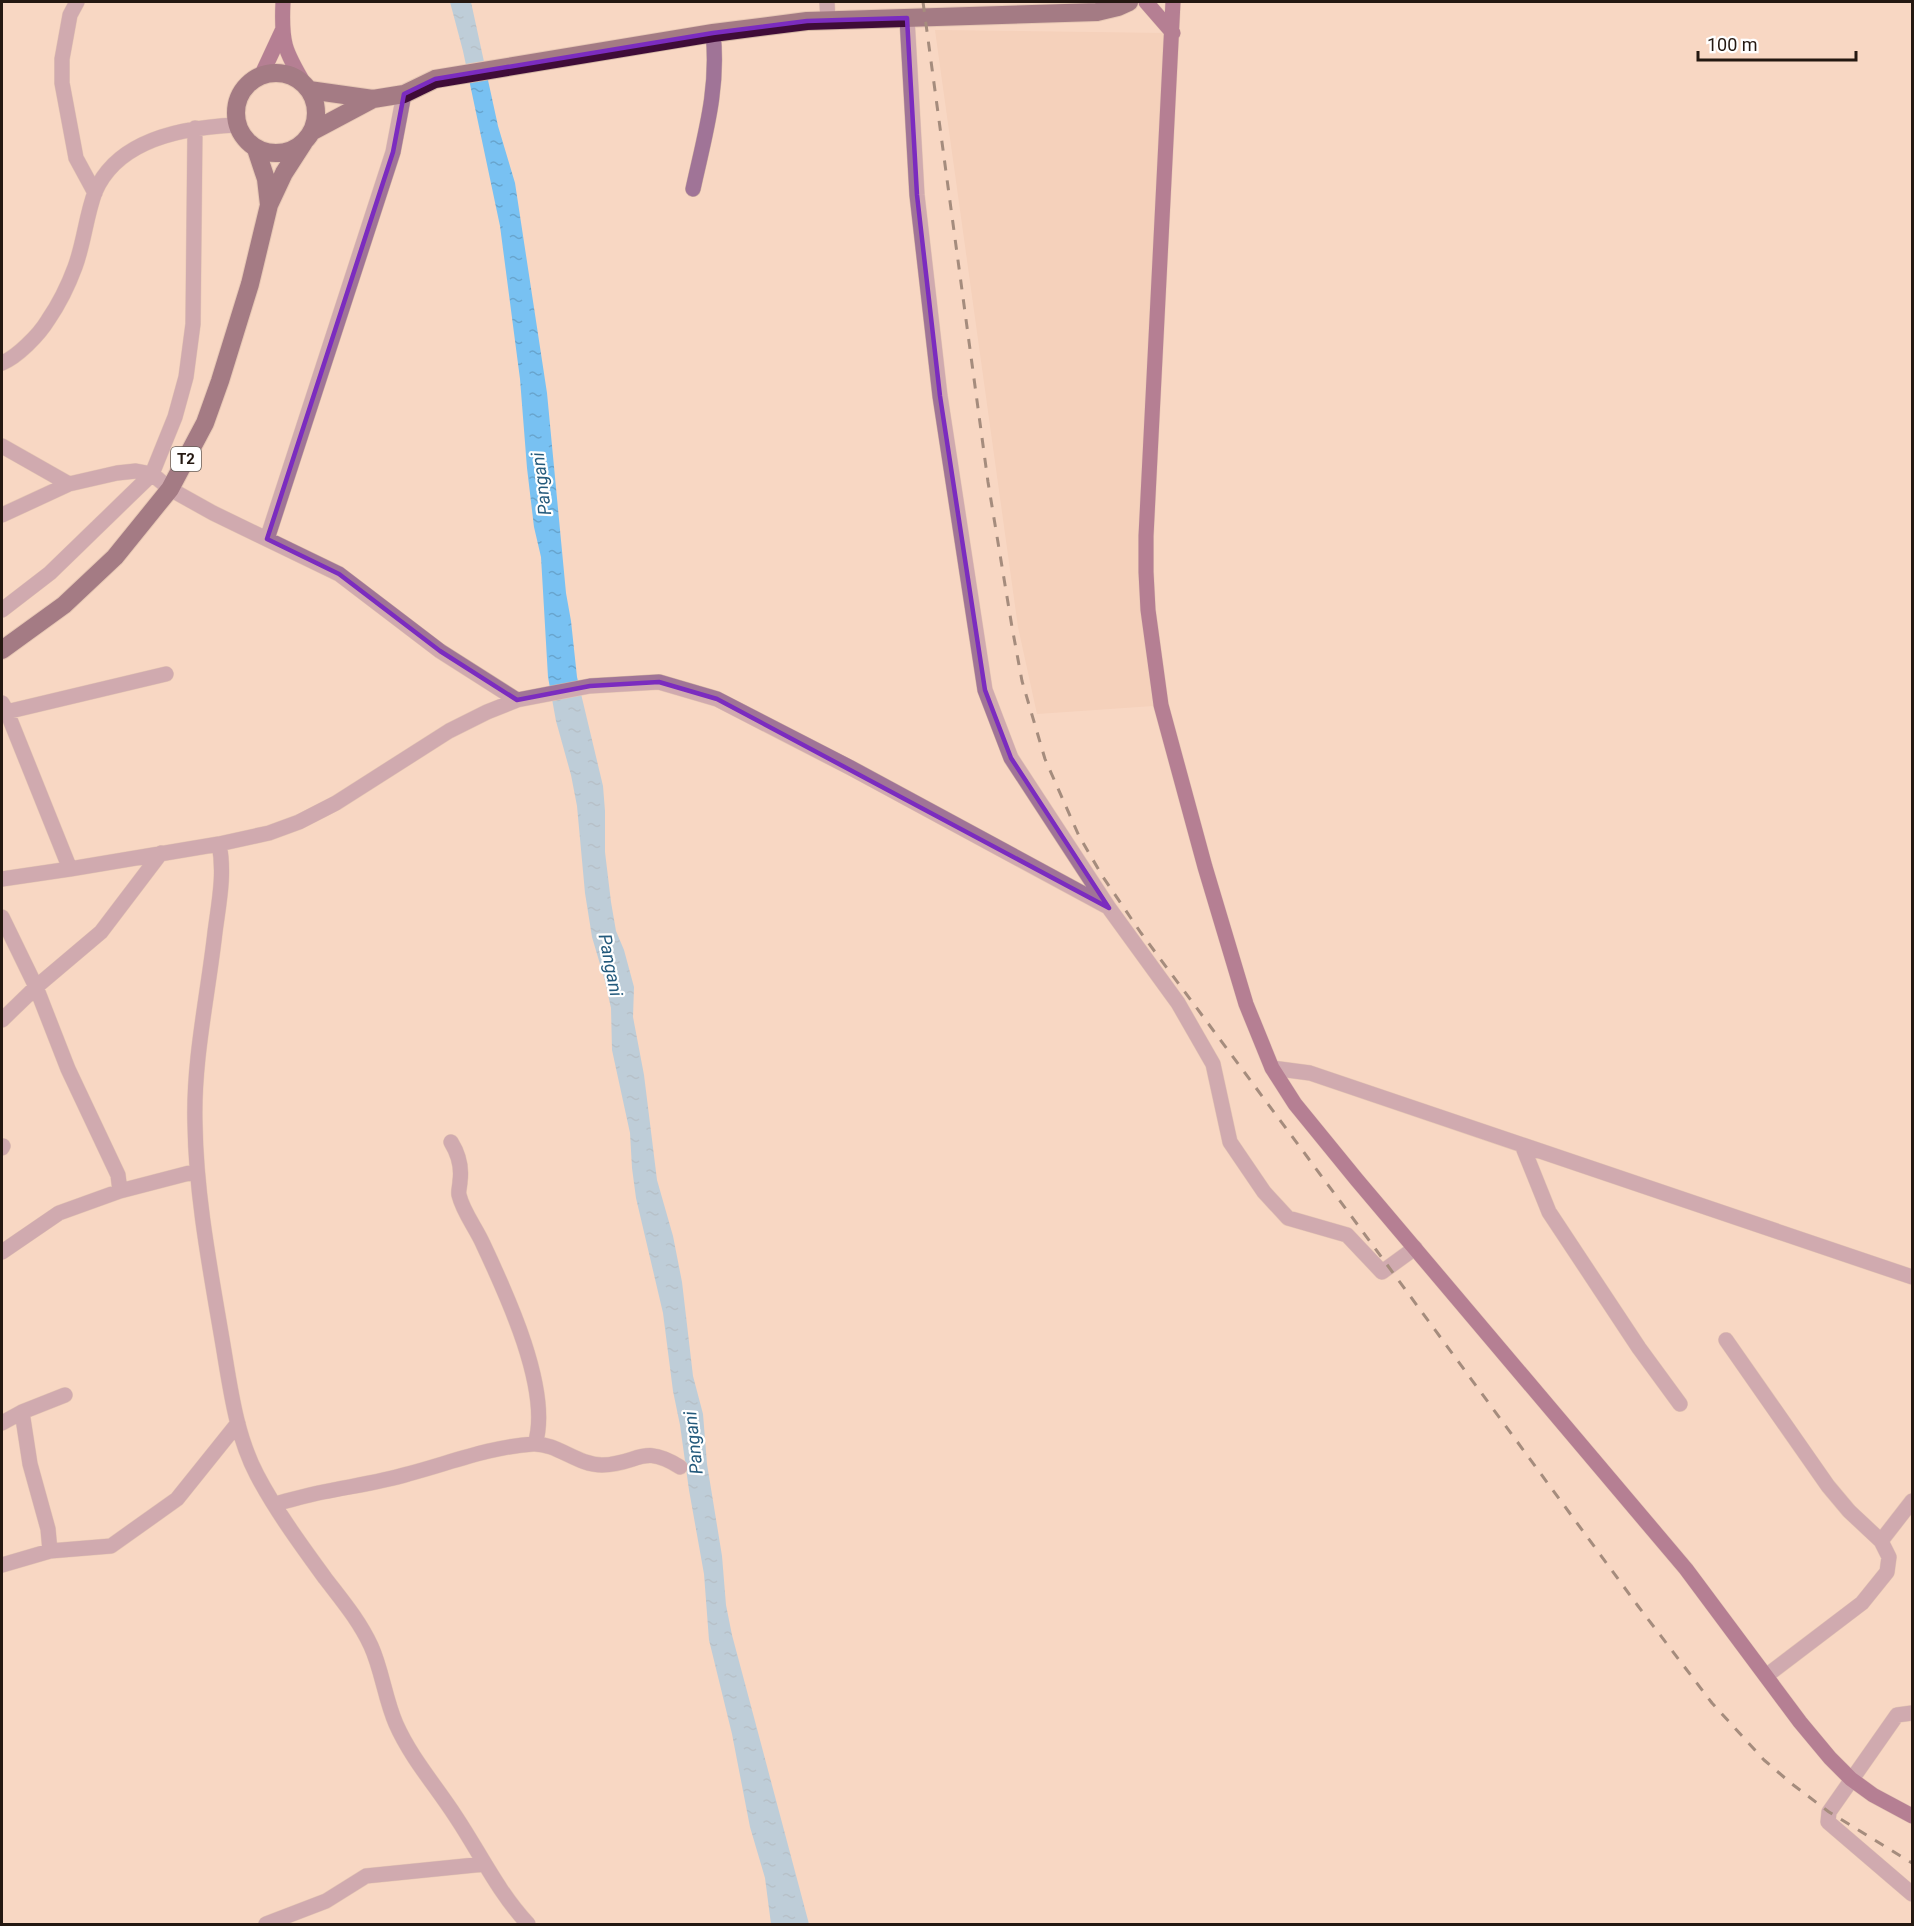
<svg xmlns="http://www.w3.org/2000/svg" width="1914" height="1926" font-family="Roboto,sans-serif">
<defs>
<pattern id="water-ripples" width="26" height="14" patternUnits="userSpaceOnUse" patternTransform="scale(1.5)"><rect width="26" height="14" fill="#78c1f2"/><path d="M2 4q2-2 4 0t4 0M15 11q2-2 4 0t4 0" fill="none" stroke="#68a5ce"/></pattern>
</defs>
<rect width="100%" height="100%" fill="#f8d7c3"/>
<!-- built -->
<path fill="#f1c9b1" d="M935,30L1165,33L1138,536V572L1141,611L1153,706L1037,714L1018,627Z"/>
<!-- water -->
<path fill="url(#water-ripples)" d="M450,2H471L498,126L515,183L547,393L566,593L571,621L577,677L603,786L605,811V852L611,902L616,931L624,950L634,987L633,1017L644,1075L657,1180L673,1236L682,1282L693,1376L703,1414L707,1464L722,1556L726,1605L732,1635L809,1924H771L765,1878L750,1827L732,1734L709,1640L704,1574L689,1490L680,1425L673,1391L663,1313L636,1198L632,1168L630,1133L612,1050L611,1008L605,981L592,937L585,893L577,806L571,775L556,721L548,677L541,557L534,527L527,468L520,379L500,226L463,51Z"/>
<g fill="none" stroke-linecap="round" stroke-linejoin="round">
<!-- minor casing -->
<g stroke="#d2b5a3" stroke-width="16">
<path id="minor" d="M77,2L70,15L62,59V83L76,158L95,193
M827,2L828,21
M907,18L917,195L940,396L985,690L1011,758L1109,908L1178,1003L1213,1064L1230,1142L1264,1192L1288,1218L1347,1235L1382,1272L1415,1248
M693,189C705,134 719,89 713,33
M2,363C17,357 39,335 48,320C59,304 68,286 75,267C84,243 86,216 95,192C118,138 185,127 237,125
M2,446L69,484
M2,515L69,484L117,473L136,471L152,474L170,489L213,513L339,574L440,651L517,700
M267,539L393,152L404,94
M2,610L50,573L152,474L175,417L186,377L193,324L195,128
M2,703L7,712L70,869L219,844L269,833L299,822L336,803L449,731L487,712L517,700L590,686L659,682L717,699L851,768L1106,906
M2,713L166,674
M219,844C225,873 219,902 215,932C208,995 193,1060 195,1124C196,1196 210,1268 222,1339C230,1385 235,1433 257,1475C276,1511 301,1545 325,1578C341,1599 359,1620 371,1646C382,1670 385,1699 396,1724C411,1758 436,1786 456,1817C480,1853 498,1892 528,1924
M2,879L70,869
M2,917L36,987L68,1069L118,1175L120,1191
M2,1020L36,987L101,932L161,853
M1272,1068L1310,1073L1912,1277
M451,1142C459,1155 462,1167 460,1181C460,1186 458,1191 459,1195C463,1212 476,1228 483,1244C506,1293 552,1391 535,1444
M1522,1145L1549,1212L1639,1348L1680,1404
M2,1148L3,1146
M2,1252L59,1213L120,1191L197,1171
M1726,1340L1828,1486L1849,1511L1881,1541L1889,1557L1887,1572L1862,1603L1766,1676
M22,1412L30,1464L48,1529L50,1551
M2,1423L22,1412L65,1395
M275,1504C291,1500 307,1495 323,1492C352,1486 381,1482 408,1474C450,1463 489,1447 533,1444C557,1443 577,1465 602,1465C639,1464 642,1443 680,1467
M1881,1541L1912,1501
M2,1565L50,1551L111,1546L177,1499L238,1423
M1912,1713L1897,1715L1829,1812L1828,1822L1912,1894
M266,1924L326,1901L366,1876L485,1864"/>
</g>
<!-- major casing -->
<g stroke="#d2b5a3" stroke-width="16">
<path id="major" d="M283,2C281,42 284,50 305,85
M1146,2L1173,33
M1173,2L1146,536V572L1148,610L1161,705L1205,867L1246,1004L1272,1068L1295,1104L1357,1180L1686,1569L1800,1722L1830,1758L1851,1779L1873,1795L1912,1816
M262,74L282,31"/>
</g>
<!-- highway casing -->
<g stroke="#d2b5a3" stroke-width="20">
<path id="highway" d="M236 113a40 40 0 1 1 80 0a40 40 0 1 1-80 0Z
M309,90L373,99L404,94L435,79L713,33L807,21L1097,12L1118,7L1129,2
M311,132L373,99
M256,149L266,179L269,205
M2,650L64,605L115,557L170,489L205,423L220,381L250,284L269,205L284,173L304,142"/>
</g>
<!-- minor -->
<use href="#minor" stroke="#a07497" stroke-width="15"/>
<!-- major -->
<use href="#major" stroke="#65155a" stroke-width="15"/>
<!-- highway -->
<use href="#highway" stroke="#3f0c38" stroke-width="18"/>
<!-- rail -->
<path stroke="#403129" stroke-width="3" stroke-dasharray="10 10" stroke-linecap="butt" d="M923,2L988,482L1012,627L1022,681L1045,759L1079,836L1103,877L1141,933L1363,1232L1638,1606L1712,1703L1764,1760L1792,1784L1829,1812L1912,1863"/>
</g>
<!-- marked area -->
<path d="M0 0H1914V1926H0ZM907,18L917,195L940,396L985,690L1011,758L1109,908L717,699L659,682L590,686L517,700L440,651L339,574L267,539L393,152L404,94L435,79L713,33L807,21Z" fill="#f8d7c3" fill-opacity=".55" fill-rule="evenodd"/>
<path fill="none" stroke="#7b2cbf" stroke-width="4.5" stroke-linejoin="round" d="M907,18L917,195L940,396L985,690L1011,758L1109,908L717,699L659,682L590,686L517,700L440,651L339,574L267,539L393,152L404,94L435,79L713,33L807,21Z"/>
<g text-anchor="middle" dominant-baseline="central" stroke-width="4.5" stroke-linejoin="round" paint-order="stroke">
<!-- shield labels -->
<rect fill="#fff" stroke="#665d58" stroke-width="1.5" x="171" y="447" width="30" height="24" rx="4.5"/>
<g font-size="15" font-weight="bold" fill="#241811">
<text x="186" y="459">T2</text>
</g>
<!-- water labels -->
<g font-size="18" font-style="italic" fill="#245a7c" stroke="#fff">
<text transform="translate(541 484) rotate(-97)">Pangani</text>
<text transform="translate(611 965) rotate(79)">Pangani</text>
<text transform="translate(693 1443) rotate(-96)">Pangani</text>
</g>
</g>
<!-- border -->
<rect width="1914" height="1926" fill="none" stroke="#241811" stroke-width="6"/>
<!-- scale -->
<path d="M1698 51v9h158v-9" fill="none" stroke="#241811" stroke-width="3"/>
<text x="1707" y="51" font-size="18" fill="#241811" stroke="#ffffff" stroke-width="4.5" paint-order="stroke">100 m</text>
</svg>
